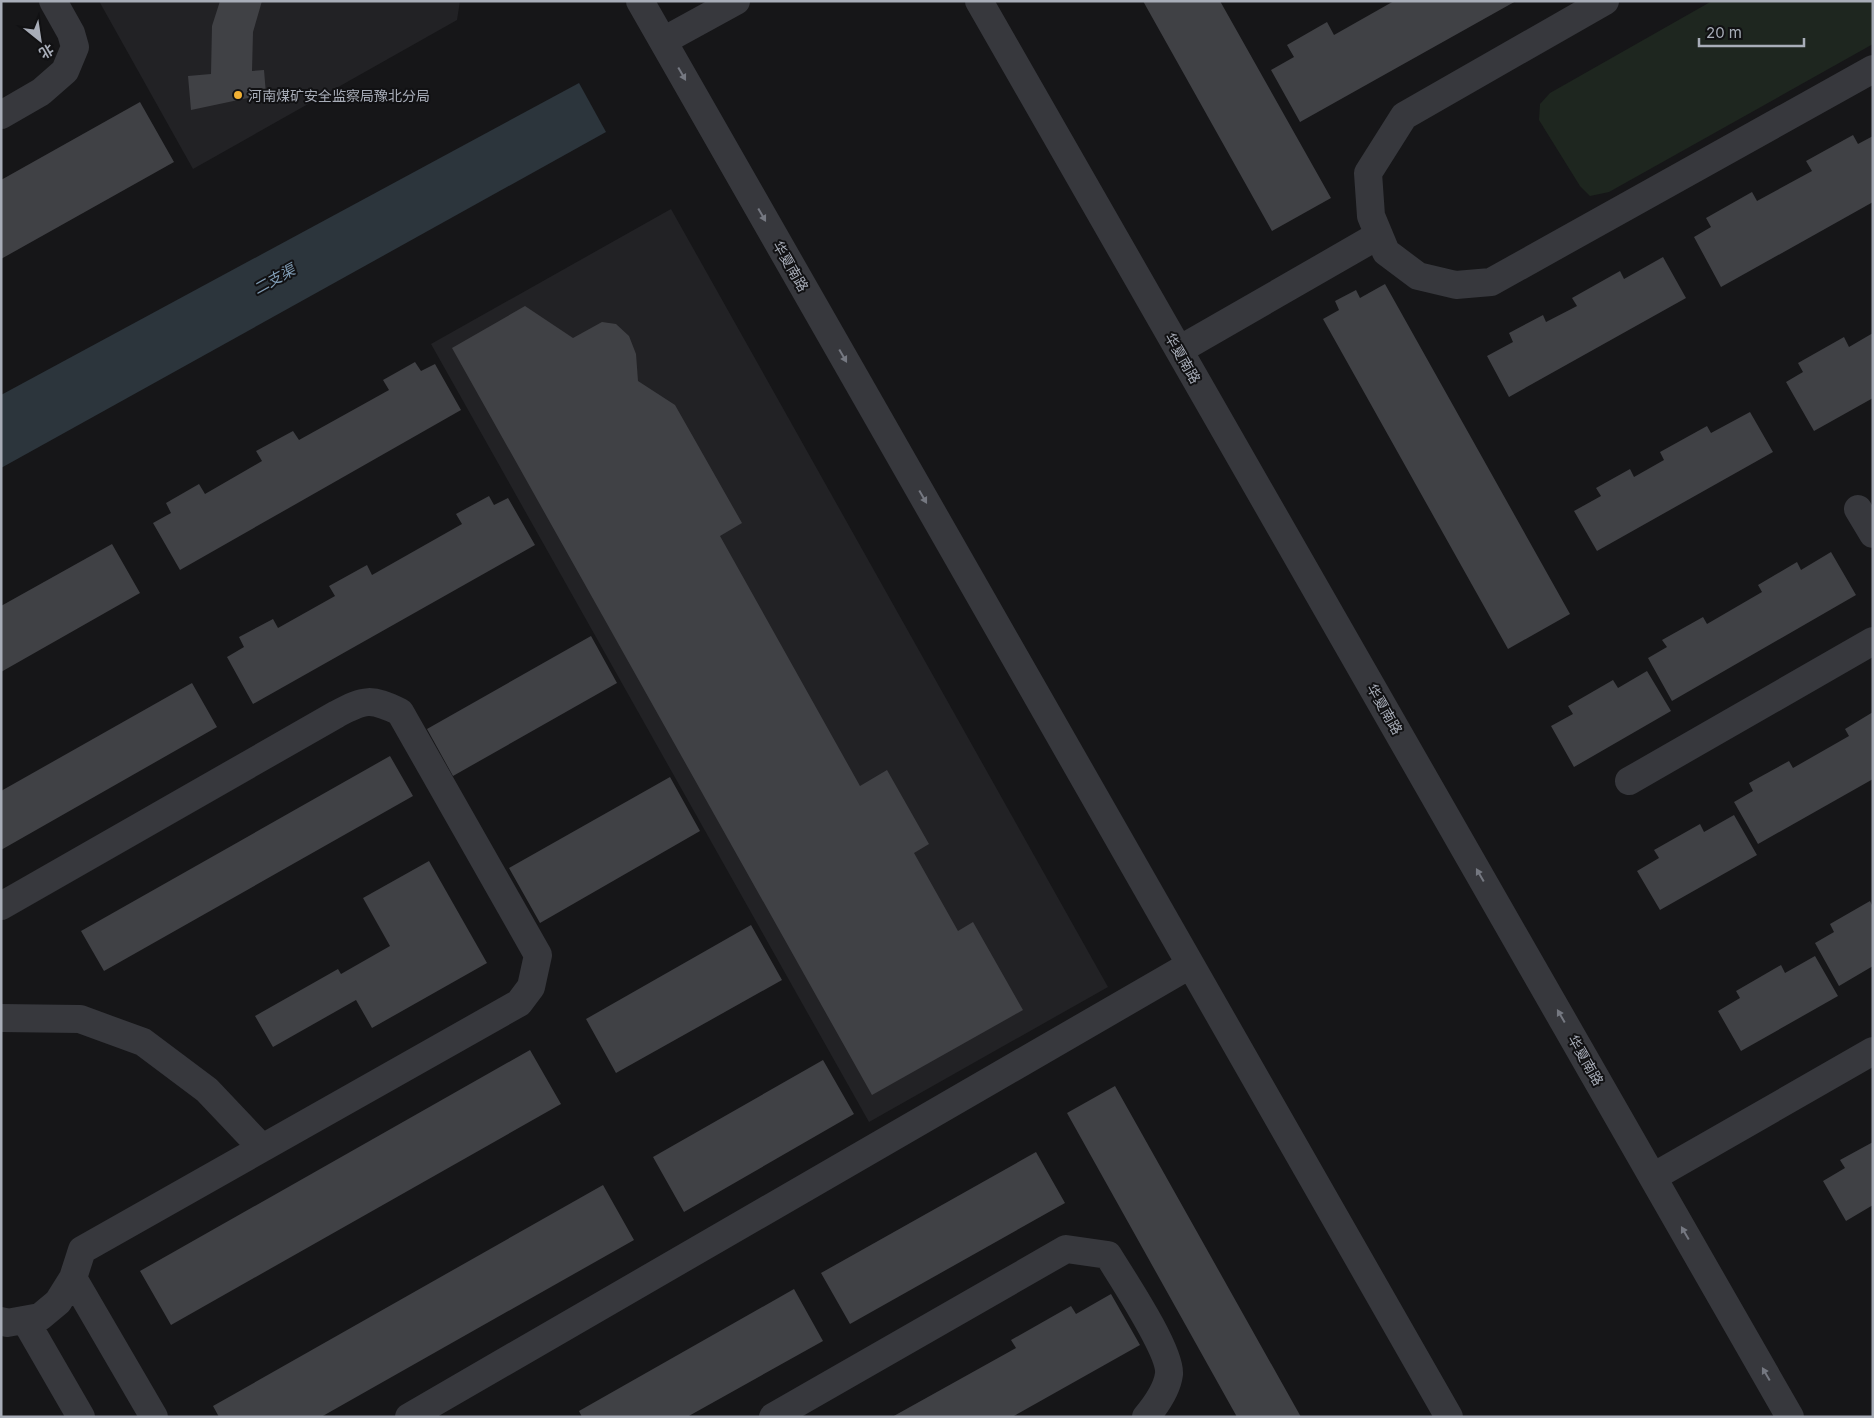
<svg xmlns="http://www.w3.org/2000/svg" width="1874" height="1418" font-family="Inter,'Noto Sans SC',sans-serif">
<rect width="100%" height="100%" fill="#161618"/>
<!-- built -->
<path fill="#222225" d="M99,1H460L457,20L193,169Z
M671,209L1108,987L869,1122L431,344Z"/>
<!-- green -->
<path fill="#1e261f" d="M1712,1H1873V44L1609,192L1590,196L1580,186L1539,120L1540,104L1550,93Z"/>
<!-- water -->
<path fill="#2c353c" d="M579,83L606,132L1,468V395Z"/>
<!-- building -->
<path fill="#404145" d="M220,1H262L253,32L252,71L264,70L266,94L191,110L188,76L211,74L212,26Z
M1143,1H1220L1331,198L1272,231Z
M1394,1H1516L1300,122L1271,70L1294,57L1287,45L1327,22L1334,35Z
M140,102L174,162L1,259V180Z
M1853,135L1858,144L1873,136V202L1721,287L1694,237L1711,227L1706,218L1752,192L1757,201L1812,171L1806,161Z
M1663,257L1686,298L1509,397L1487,356L1513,342L1509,333L1543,315L1546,322L1577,306L1572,298L1620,271L1624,279Z
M1385,284L1570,614L1508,649L1323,319L1339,310L1335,301L1356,290L1360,298Z
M525,306L573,338L602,322L616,324L629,336L636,354L638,381L675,405L742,523L720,536L860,786L887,770L929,844L914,853L958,931L973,922L1023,1010L872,1095L452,348Z
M1873,333V398L1814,431L1786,382L1803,372L1798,363L1844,337L1849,347Z
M415,362L421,371L435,364L461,410L180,570L153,523L171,513L166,503L199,484L205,494L262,461L256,451L293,431L299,440L389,390L383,380Z
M1750,412L1773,452L1597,551L1574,511L1601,496L1596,488L1630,469L1634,477L1664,460L1660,452L1707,426L1711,433Z
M489,496L494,505L508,498L535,545L253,704L227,657L244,647L239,637L273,619L278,628L335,596L329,586L367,565L372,575L462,524L456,514Z
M112,544L140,593L1,672V606Z
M1831,552L1856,595L1672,701L1648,658L1667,647L1662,640L1703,617L1707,624L1762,592L1758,585L1797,562L1801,570Z
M591,636L617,683L453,776L427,729Z
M1647,671L1671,711L1574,767L1551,726L1573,714L1568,706L1613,680L1618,688Z
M192,683L217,727L1,850V791Z
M1873,712V779L1758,844L1734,802L1753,791L1749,783L1789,761L1793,768L1849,736L1845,729Z
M390,756L413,796L104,971L81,931Z
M670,777L700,831L540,923L509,868Z
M1734,815L1757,855L1660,910L1637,871L1659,858L1654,850L1700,824L1704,832Z
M429,861L487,963L372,1028L356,1000L273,1047L255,1016L338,969L341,974L390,946L363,898Z
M1870,901L1873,907V966L1839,986L1815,943L1834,932L1830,924Z
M751,925L782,980L616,1073L586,1019Z
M1815,956L1838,996L1741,1051L1718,1011L1740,998L1736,991L1781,965L1785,973Z
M530,1050L561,1104L171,1325L140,1271Z
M823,1060L854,1114L684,1212L653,1157Z
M1115,1086L1301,1417H1237L1067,1113Z
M1873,1142V1205L1846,1221L1823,1181L1845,1168L1840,1160Z
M1036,1152L1065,1203L850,1324L821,1273Z
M603,1185L634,1240L321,1417H219L213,1406Z
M794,1289L823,1341L687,1417H582L579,1411Z
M1111,1294L1140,1345L1012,1417H892L1016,1348L1011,1340L1071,1306L1076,1314Z"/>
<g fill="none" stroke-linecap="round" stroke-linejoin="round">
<!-- minor -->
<path stroke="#37383d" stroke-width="28" d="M640,1L1449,1417
M979,1L1790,1417
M1605,1L1404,116L1368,173L1371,216L1386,252L1418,276L1456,285L1491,282L1873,69
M663,41L736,1
M1,115L41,92L65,71L75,47L71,33L53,1
M1179,350L1379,235
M1858,509L1873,534
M1629,781L1873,641
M1,906L337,714C365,699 371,698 400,712L538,955L531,987L519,1003L82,1250L73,1278L58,1302L40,1317L7,1323L1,1321
M1,1018L80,1019L143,1042L207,1090L262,1148
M1653,1177L1873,1051
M73,1278L154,1417
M25,1320L81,1417
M409,1417L1190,965
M773,1417L1066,1249L1108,1255C1122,1278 1171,1351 1169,1374C1167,1390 1156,1405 1146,1417"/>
</g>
<!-- one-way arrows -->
<defs><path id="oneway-solid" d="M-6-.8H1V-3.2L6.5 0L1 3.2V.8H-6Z" transform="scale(1.25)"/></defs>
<g fill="#757881">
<use href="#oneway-solid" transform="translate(682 74) rotate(60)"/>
<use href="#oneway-solid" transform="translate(762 215) rotate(60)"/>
<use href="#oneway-solid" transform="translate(843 356) rotate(60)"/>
<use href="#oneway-solid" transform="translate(923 497) rotate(60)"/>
<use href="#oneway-solid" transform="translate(1480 875) rotate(-120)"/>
<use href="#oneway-solid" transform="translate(1561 1016) rotate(-120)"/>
<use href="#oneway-solid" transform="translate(1685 1233) rotate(-120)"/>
<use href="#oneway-solid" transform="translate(1766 1374) rotate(-120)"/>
</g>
<!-- markers -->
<circle fill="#f2b134" stroke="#111113" stroke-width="2" cx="238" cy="95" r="5"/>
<g text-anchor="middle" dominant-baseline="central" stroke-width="4" stroke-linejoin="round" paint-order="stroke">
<!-- poi labels -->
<g font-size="14" fill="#a8adb8" stroke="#111113" text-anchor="start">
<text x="248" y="95">河南煤矿安全监察局豫北分局</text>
</g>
<!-- street labels -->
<g font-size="14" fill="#a8adb8" stroke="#111113">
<text transform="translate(791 266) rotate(60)">华夏南路</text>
<text transform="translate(1183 358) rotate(60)">华夏南路</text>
<text transform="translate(1385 709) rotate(60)">华夏南路</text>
<text transform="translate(1586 1060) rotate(60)">华夏南路</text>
</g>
<!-- water labels -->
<g font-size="15" font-style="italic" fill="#7f9bb3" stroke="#111113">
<text transform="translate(274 279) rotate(-29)">二支渠</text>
</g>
</g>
<!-- border -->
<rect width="1874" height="1418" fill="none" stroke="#a8adb8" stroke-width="5"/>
<!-- north arrow -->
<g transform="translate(40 40) rotate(150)" stroke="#111113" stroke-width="4" paint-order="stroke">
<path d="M0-4L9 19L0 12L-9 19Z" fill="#a8adb8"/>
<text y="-8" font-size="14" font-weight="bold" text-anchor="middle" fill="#a8adb8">北</text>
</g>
<!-- scale -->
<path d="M1699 38v8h105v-8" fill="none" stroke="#a8adb8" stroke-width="2.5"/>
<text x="1706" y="38" font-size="15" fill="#a8adb8" stroke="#111113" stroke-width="4" paint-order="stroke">20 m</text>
</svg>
